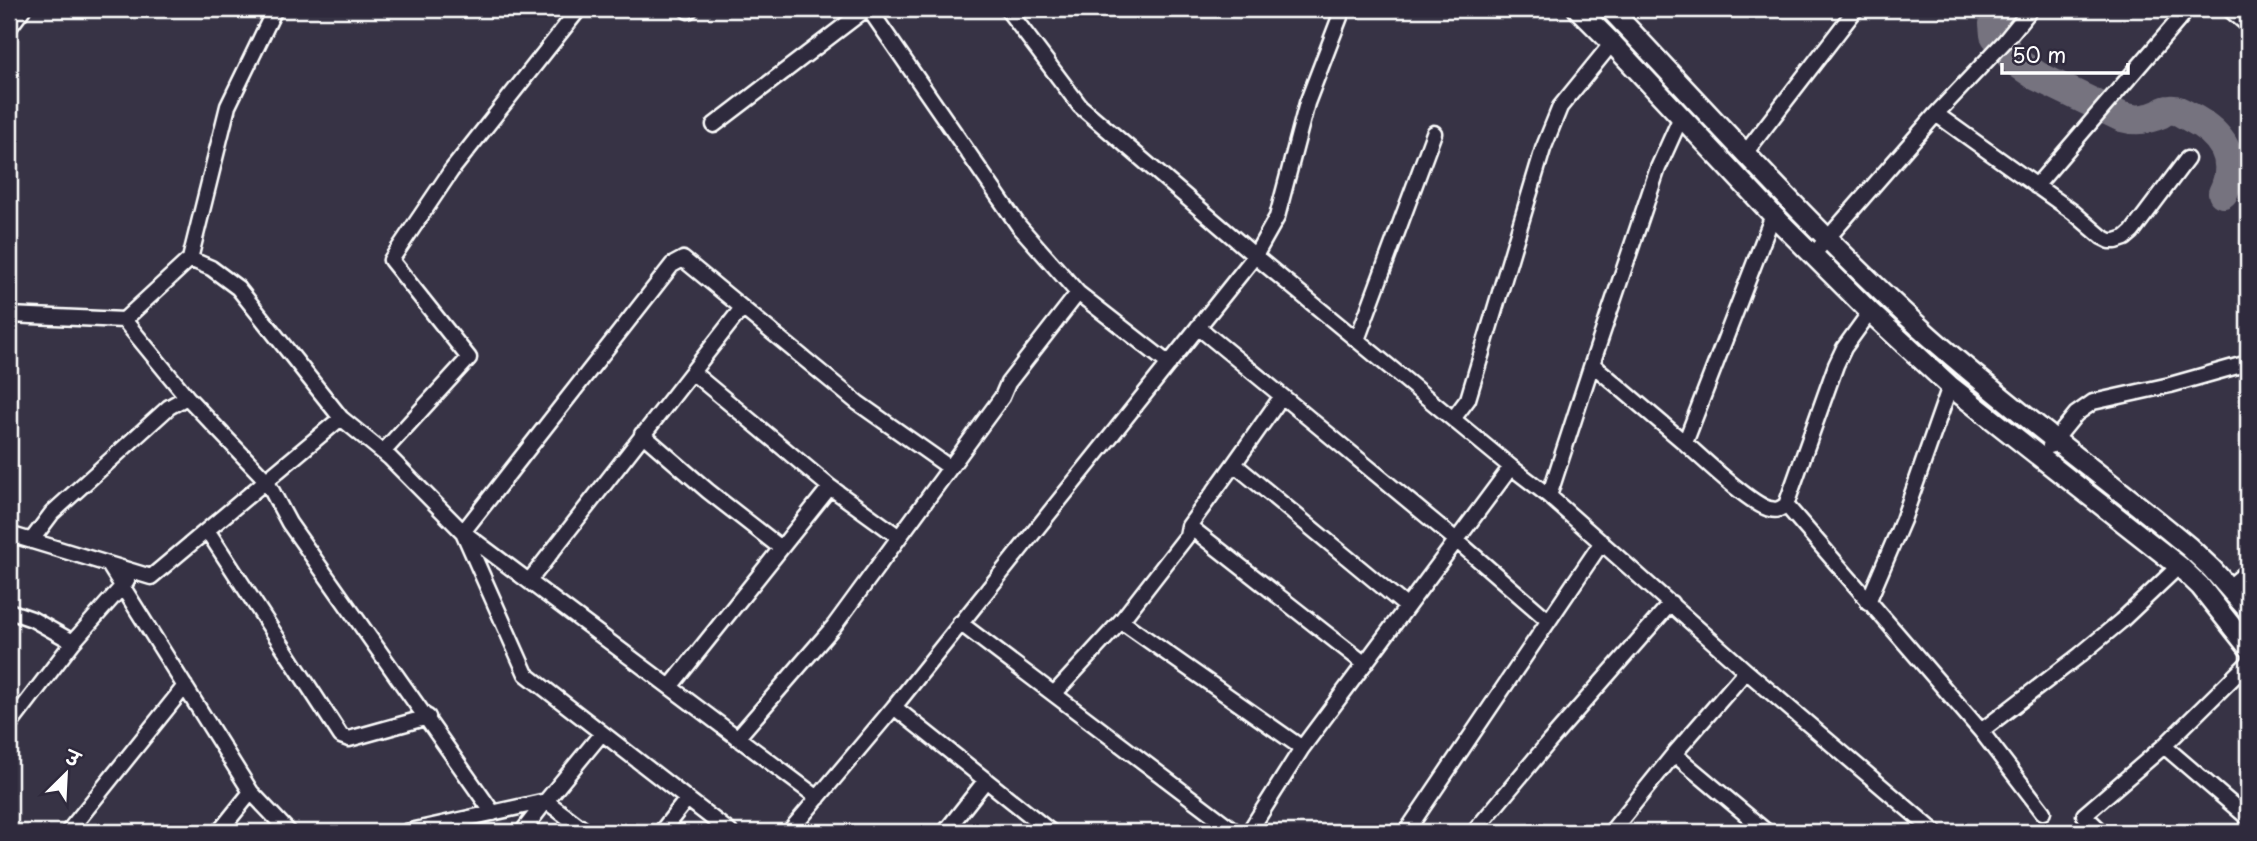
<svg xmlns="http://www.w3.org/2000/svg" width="2257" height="841" font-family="'Playpen Sans','Playpen Sans Deva',sans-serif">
<rect width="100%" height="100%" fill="#373345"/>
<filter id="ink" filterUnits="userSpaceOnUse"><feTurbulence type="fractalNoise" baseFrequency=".0143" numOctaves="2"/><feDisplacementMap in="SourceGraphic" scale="14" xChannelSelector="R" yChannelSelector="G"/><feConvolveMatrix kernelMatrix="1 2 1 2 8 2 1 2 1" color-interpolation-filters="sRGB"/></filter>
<g filter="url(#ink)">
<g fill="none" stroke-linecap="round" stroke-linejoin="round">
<!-- river -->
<path stroke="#76737f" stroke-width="30" d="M1999,9L1994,24L1995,35L2015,61L2037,76L2122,117C2136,121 2147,120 2160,114C2164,112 2164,110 2170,110C2177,109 2184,114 2190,117C2221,133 2240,158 2223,193"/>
<!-- street casing -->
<g stroke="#fff" stroke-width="19">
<path id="street" d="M869,9L1018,225L1078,293L1169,364
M1007,9L1080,106L1255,256L1511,467L1549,496L1746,671L1935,832
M2229,9L2248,25
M688,11L691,9
M9,28L23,9
M1936,114L2073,212L2102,237L2110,241H2116L2125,238L2132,232L2187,159
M714,125L866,9
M1746,152L1856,9
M2036,186L2188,9
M1813,255L1936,114L2005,41L2031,9
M190,259L211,268L238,288L341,418
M9,315L124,320L190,259L228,106L275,9
M124,320L187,397L266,480L289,523L493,813
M1198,327L1282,396
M1357,340L1434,133
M1592,364L1658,168L1681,117
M692,372L830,487L899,537
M1453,419L1468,399L1543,149L1560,107L1612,43
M642,434L708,491L781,548
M1685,443C1702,458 1751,505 1770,509C1777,511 1780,509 1786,505L1836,365L1844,348L1870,312
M2050,446L2076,414L2093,402L2170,385L2248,363
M383,452L469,358L391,260L451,171L579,9
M1549,496L1592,364L1685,443L1773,215
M1786,505L1981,731L2043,812
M1189,526L1365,664
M207,530L341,736L349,739L428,717
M9,534L151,577L341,418L390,458L463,532L818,798
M31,541L52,513L169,407L187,397
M109,565L251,792L219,832
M529,581L742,308
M2229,587L2248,571
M1868,602L1903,520L1950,386
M1407,607L1234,464L1282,396L1456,540L1549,621
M9,611L32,619L73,642
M1121,621L1302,748
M960,623L1236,832
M1746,671L1674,754L1767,832
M670,687L830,487
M1054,694L1121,621L1187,536L1189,526L1234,464
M894,707L1051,832
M9,726L73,642L127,581
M1981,731L2080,655L2121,621L2179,566
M737,738L834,626L1002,397L1008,383L1078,293
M2164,746L2248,818
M251,792L289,832
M68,832L185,686
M406,832L546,801L602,733
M522,832L546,801L587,832
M661,832L687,799
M730,832L526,674L463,532L672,265L683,259L858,403L949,467
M789,832L894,707L1255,256L1277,217L1307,103L1343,9
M945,832L986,780
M1249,832L1302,748L1511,467
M1406,832L1602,542
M1474,832L1549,742L1671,603
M1611,832L1674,754
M2102,832L2084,815L2164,746L2248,663"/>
</g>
<!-- secondary casing -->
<g stroke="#fff" stroke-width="24">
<path id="secondary" d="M1578,9L1612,43L1773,215L1870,312L1950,386L2179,566L2200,586L2248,647
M1610,9C1714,119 1816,234 1929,336C2012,410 2103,475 2189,547L2212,569L2248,610"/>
</g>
<!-- street -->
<use href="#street" stroke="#2f2a3d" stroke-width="14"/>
<!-- secondary -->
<use href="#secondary" stroke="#2f2a3d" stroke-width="19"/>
</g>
</g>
<!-- margin -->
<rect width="2257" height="841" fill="none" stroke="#2f2a3d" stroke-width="35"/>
<rect x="18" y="18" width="2222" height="806" fill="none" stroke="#fff" stroke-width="2.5" filter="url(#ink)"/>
<!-- north arrow -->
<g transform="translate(66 774) rotate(24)" stroke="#2f2a3d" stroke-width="5" paint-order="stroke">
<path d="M0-5L12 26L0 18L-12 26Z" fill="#ffffff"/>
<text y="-10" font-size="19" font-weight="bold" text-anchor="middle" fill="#ffffff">उ</text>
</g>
<!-- scale -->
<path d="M2002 63v10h126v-10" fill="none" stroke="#ffffff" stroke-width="3.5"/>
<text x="2012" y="63" font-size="21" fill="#ffffff" stroke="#2f2a3d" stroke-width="5" paint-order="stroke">50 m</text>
</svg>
